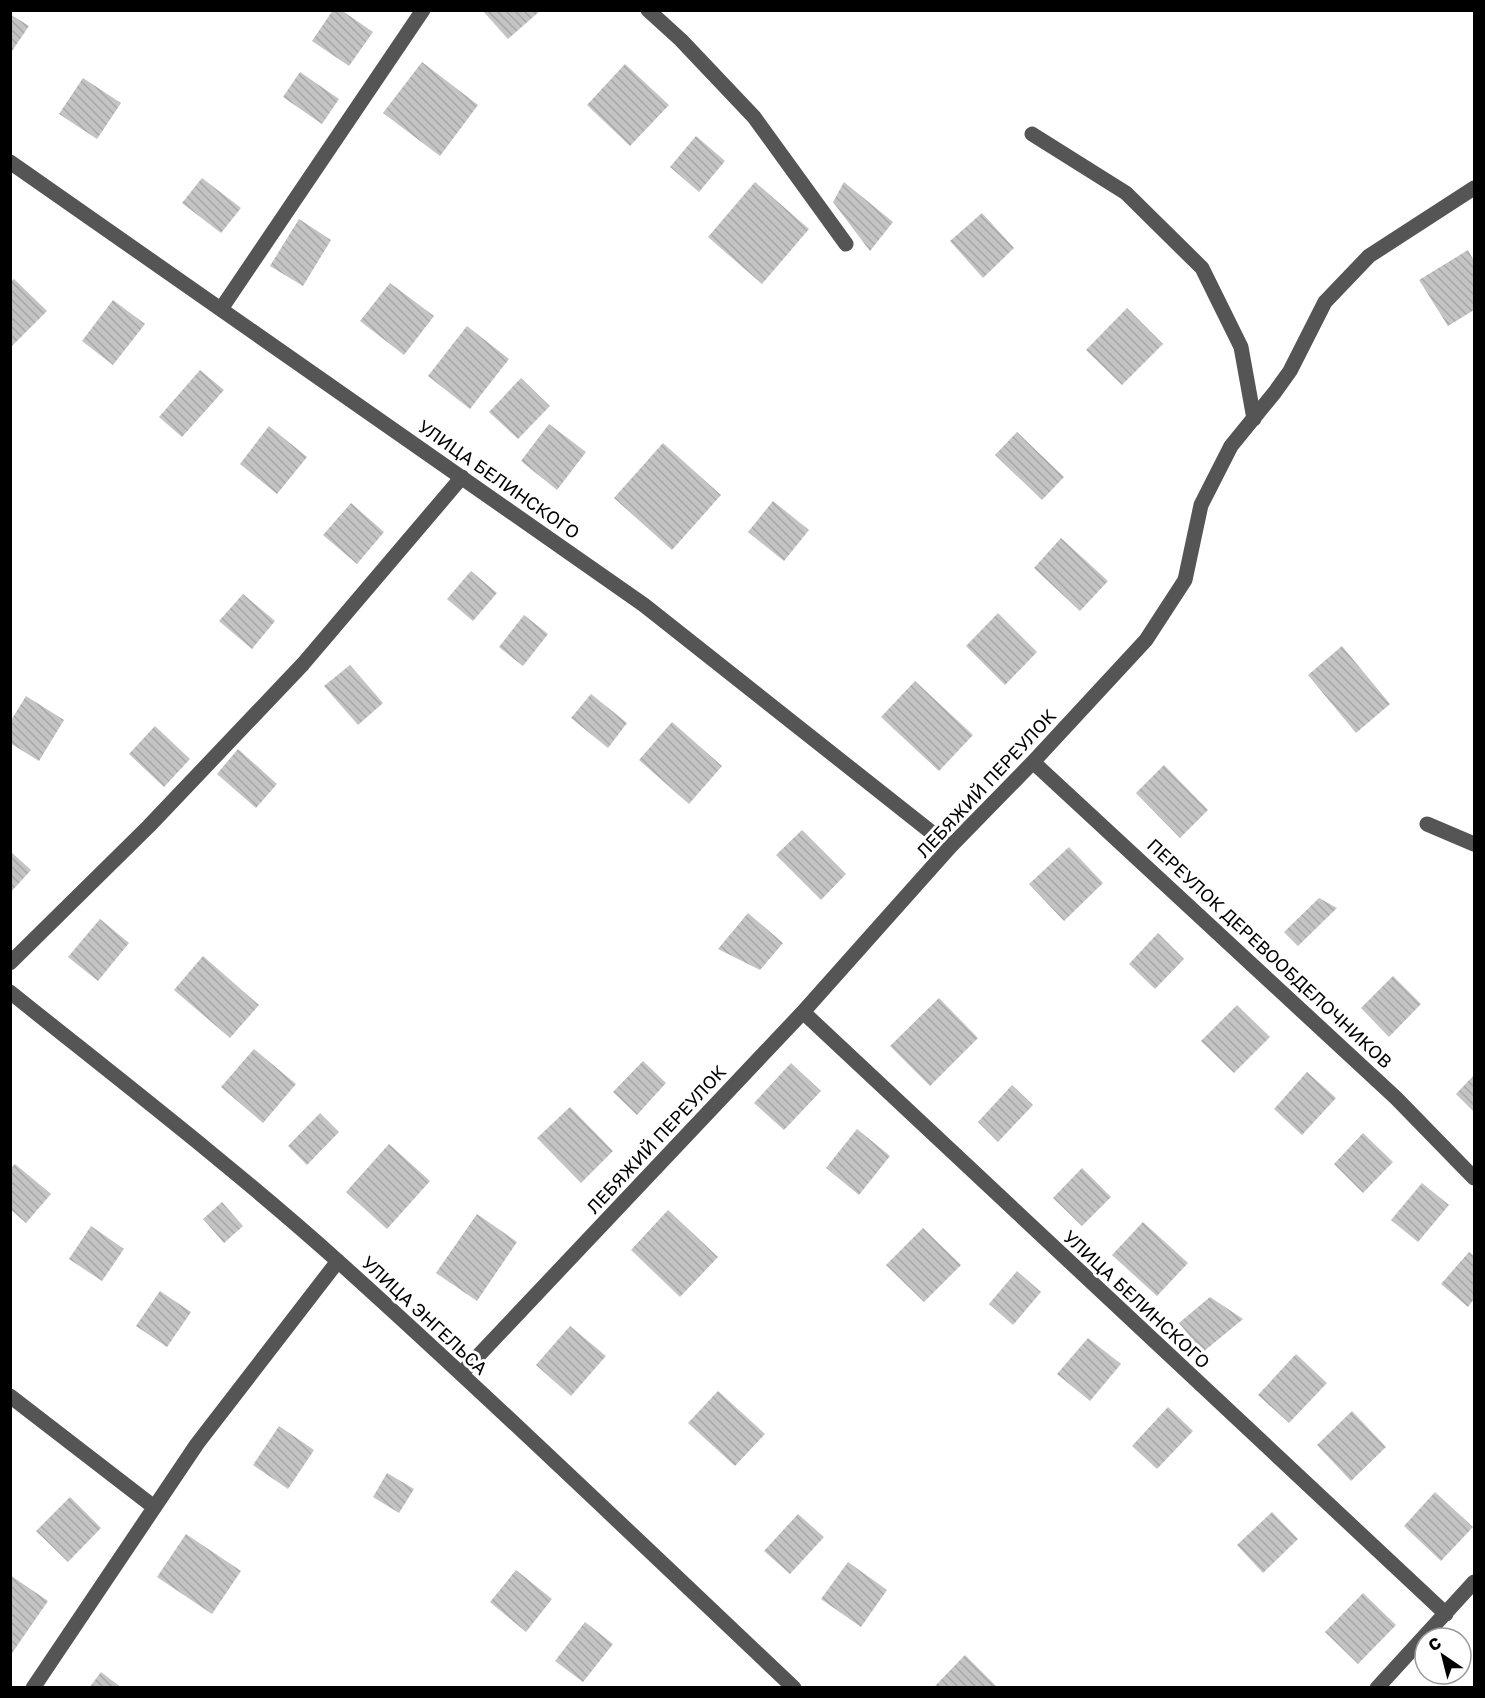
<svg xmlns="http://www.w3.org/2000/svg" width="1485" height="1698" font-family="'Golos Text',sans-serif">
<defs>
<pattern id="building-back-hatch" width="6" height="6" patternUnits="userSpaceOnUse" patternTransform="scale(1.5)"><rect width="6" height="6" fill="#c4c4c4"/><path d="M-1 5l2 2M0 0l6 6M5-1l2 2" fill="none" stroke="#a7a7a7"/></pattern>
</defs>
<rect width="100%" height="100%" fill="#fff"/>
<!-- building -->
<path fill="url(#building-back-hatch)" d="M333,10H341L373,32L349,66L312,41Z
M482,10H541L508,39Z
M10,14L29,26L10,54Z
M422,62L478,105L440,156L383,113Z
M625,64L669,105L630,146L587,105Z
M300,72L339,99L322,124L283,97Z
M83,78L121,103L97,139L59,114Z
M696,136L725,161L699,192L670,167Z
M202,178L241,208L221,233L182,203Z
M755,182L809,229L762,284L708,237Z
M844,182L893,222L870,251L833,202Z
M982,213L1014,248L983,278L950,241Z
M299,219L331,240L303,286L270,266Z
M1468,250L1474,261V310L1448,326L1419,280Z
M14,279L47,311L10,348V282Z
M390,283L434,316L404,355L360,321Z
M113,300L145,324L113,365L82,341Z
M1127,308L1163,344L1122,385L1086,350Z
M467,326L509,359L470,409L428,376Z
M200,370L224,390L182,437L159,417Z
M521,378L550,406L518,439L489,412Z
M549,424L586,452L557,490L521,461Z
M269,426L307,457L277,494L240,464Z
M1017,432L1064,477L1042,500L995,455Z
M663,443L721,495L672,550L614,498Z
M773,501L809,530L784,561L748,532Z
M351,503L384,532L357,564L323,535Z
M1061,538L1108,581L1080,611L1034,568Z
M471,571L497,593L473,621L447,599Z
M243,594L275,621L252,649L219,621Z
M998,613L1037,652L1005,685L966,646Z
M524,615L548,634L523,666L499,647Z
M1342,646L1390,704L1356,733L1308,675Z
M350,665L383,703L358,725L324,686Z
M915,681L973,735L939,771L881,717Z
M591,694L627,723L608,748L571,718Z
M26,696L64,720L39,761L10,743V722Z
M672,722L722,766L689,804L639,760Z
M155,726L190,759L164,787L129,754Z
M238,749L277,784L256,808L217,774Z
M1164,765L1208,810L1180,838L1136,793Z
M802,830L846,874L821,900L776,855Z
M1069,847L1103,883L1064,921L1029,884Z
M10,851L31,870L10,893Z
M1319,898L1337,908L1298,946L1284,932Z
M748,913L783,943L760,970L718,949Z
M100,919L129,943L98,981L68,957Z
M1158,933L1184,959L1155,989L1129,964Z
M203,956L259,1005L230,1038L174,990Z
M1393,976L1421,1004L1389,1037L1361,1008Z
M939,998L978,1038L930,1086L890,1046Z
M1237,1005L1270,1037L1234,1073L1201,1041Z
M254,1049L296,1084L263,1123L221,1087Z
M643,1061L666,1083L637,1115L613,1092Z
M791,1063L821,1091L784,1130L754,1103Z
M1307,1072L1336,1098L1302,1135L1274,1109Z
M1474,1075V1112L1456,1094Z
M1012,1085L1033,1105L998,1142L978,1122Z
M570,1107L613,1151L581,1183L537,1138Z
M320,1113L339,1132L307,1165L288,1146Z
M857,1129L890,1156L859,1195L826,1168Z
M1363,1133L1393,1162L1363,1193L1334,1164Z
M389,1144L430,1181L387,1229L346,1192Z
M15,1164L51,1194L26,1223L10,1209V1169Z
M1082,1168L1111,1197L1082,1226L1053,1198Z
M1422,1183L1449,1205L1418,1242L1391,1220Z
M222,1202L243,1226L224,1243L203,1219Z
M668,1210L718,1257L680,1297L631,1250Z
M477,1214L517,1242L477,1301L436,1273Z
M1143,1222L1188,1263L1157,1296L1112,1255Z
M91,1226L124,1249L102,1281L69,1259Z
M923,1228L961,1265L924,1302L886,1265Z
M1469,1252L1474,1256V1299L1468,1307L1441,1284Z
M1017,1271L1041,1292L1013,1325L989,1304Z
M160,1291L191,1312L167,1347L136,1326Z
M1210,1297L1243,1319L1203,1352L1179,1323Z
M570,1326L606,1356L571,1396L536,1365Z
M1088,1338L1121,1364L1090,1401L1057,1374Z
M1296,1354L1327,1383L1289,1423L1258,1395Z
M718,1391L765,1434L735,1466L688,1423Z
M1168,1407L1193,1431L1157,1469L1132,1446Z
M1352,1411L1386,1447L1351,1481L1317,1445Z
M279,1426L314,1450L288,1489L253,1465Z
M387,1473L414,1489L399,1513L373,1497Z
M1435,1492L1473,1527L1441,1561L1404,1526Z
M70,1497L101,1528L68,1562L36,1531Z
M1272,1512L1298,1539L1263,1573L1237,1545Z
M798,1514L824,1537L790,1574L764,1551Z
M186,1534L241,1571L212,1614L157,1577Z
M848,1562L887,1590L861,1627L821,1599Z
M516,1570L552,1599L526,1632L490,1602Z
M10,1575L48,1601L10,1656Z
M1363,1593L1396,1625L1358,1664L1325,1632Z
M585,1622L613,1644L583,1682L555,1661Z
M965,1655L998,1688H933Z
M101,1672L122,1688H89Z"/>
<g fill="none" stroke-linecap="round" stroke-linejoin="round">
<!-- minor -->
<path stroke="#555" stroke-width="15" d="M648,10L681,40L754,117L846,244
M1032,134L1126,193L1202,268L1241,347L1254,419
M10,162L644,605L950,847
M221,309L423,10
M1033,762L1396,1098L1474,1178
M1427,824L1474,844
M10,963L149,826L303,664L462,477
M10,992C121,1081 234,1168 340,1263C494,1402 644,1546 794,1688
M803,1012L1446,1614
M461,1374L803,1012L950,847L1033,762L1146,640L1185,580L1201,505L1231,446L1275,392L1290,371L1325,302L1369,256L1474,188
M10,1396L154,1507
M33,1688L197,1444L338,1261
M1377,1688L1474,1582"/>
</g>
<g text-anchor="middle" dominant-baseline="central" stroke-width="6" stroke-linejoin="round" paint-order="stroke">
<!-- street labels -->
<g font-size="18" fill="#000" stroke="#fff">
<text transform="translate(499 479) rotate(35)">УЛИЦА БЕЛИНСКОГО</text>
<text transform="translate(986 783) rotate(-47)">ЛЕБЯЖИЙ ПЕРЕУЛОК</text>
<text transform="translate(1270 953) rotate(43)">ПЕРЕУЛОК ДЕРЕВООБДЕЛОЧНИКОВ</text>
<text transform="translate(656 1139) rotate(-47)">ЛЕБЯЖИЙ ПЕРЕУЛОК</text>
<text transform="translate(1137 1299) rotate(43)">УЛИЦА БЕЛИНСКОГО</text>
<text transform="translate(425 1315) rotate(43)">УЛИЦА ЭНГЕЛЬСА</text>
</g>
</g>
<!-- border -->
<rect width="1485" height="1698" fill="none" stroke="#000000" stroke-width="24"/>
<!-- north arrow -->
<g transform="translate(1443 1656) rotate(325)"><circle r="28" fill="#ffffff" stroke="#999999" stroke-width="1.5"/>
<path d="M0-4.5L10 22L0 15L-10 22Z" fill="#000000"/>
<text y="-9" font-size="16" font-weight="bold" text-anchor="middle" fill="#000000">С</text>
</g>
</svg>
